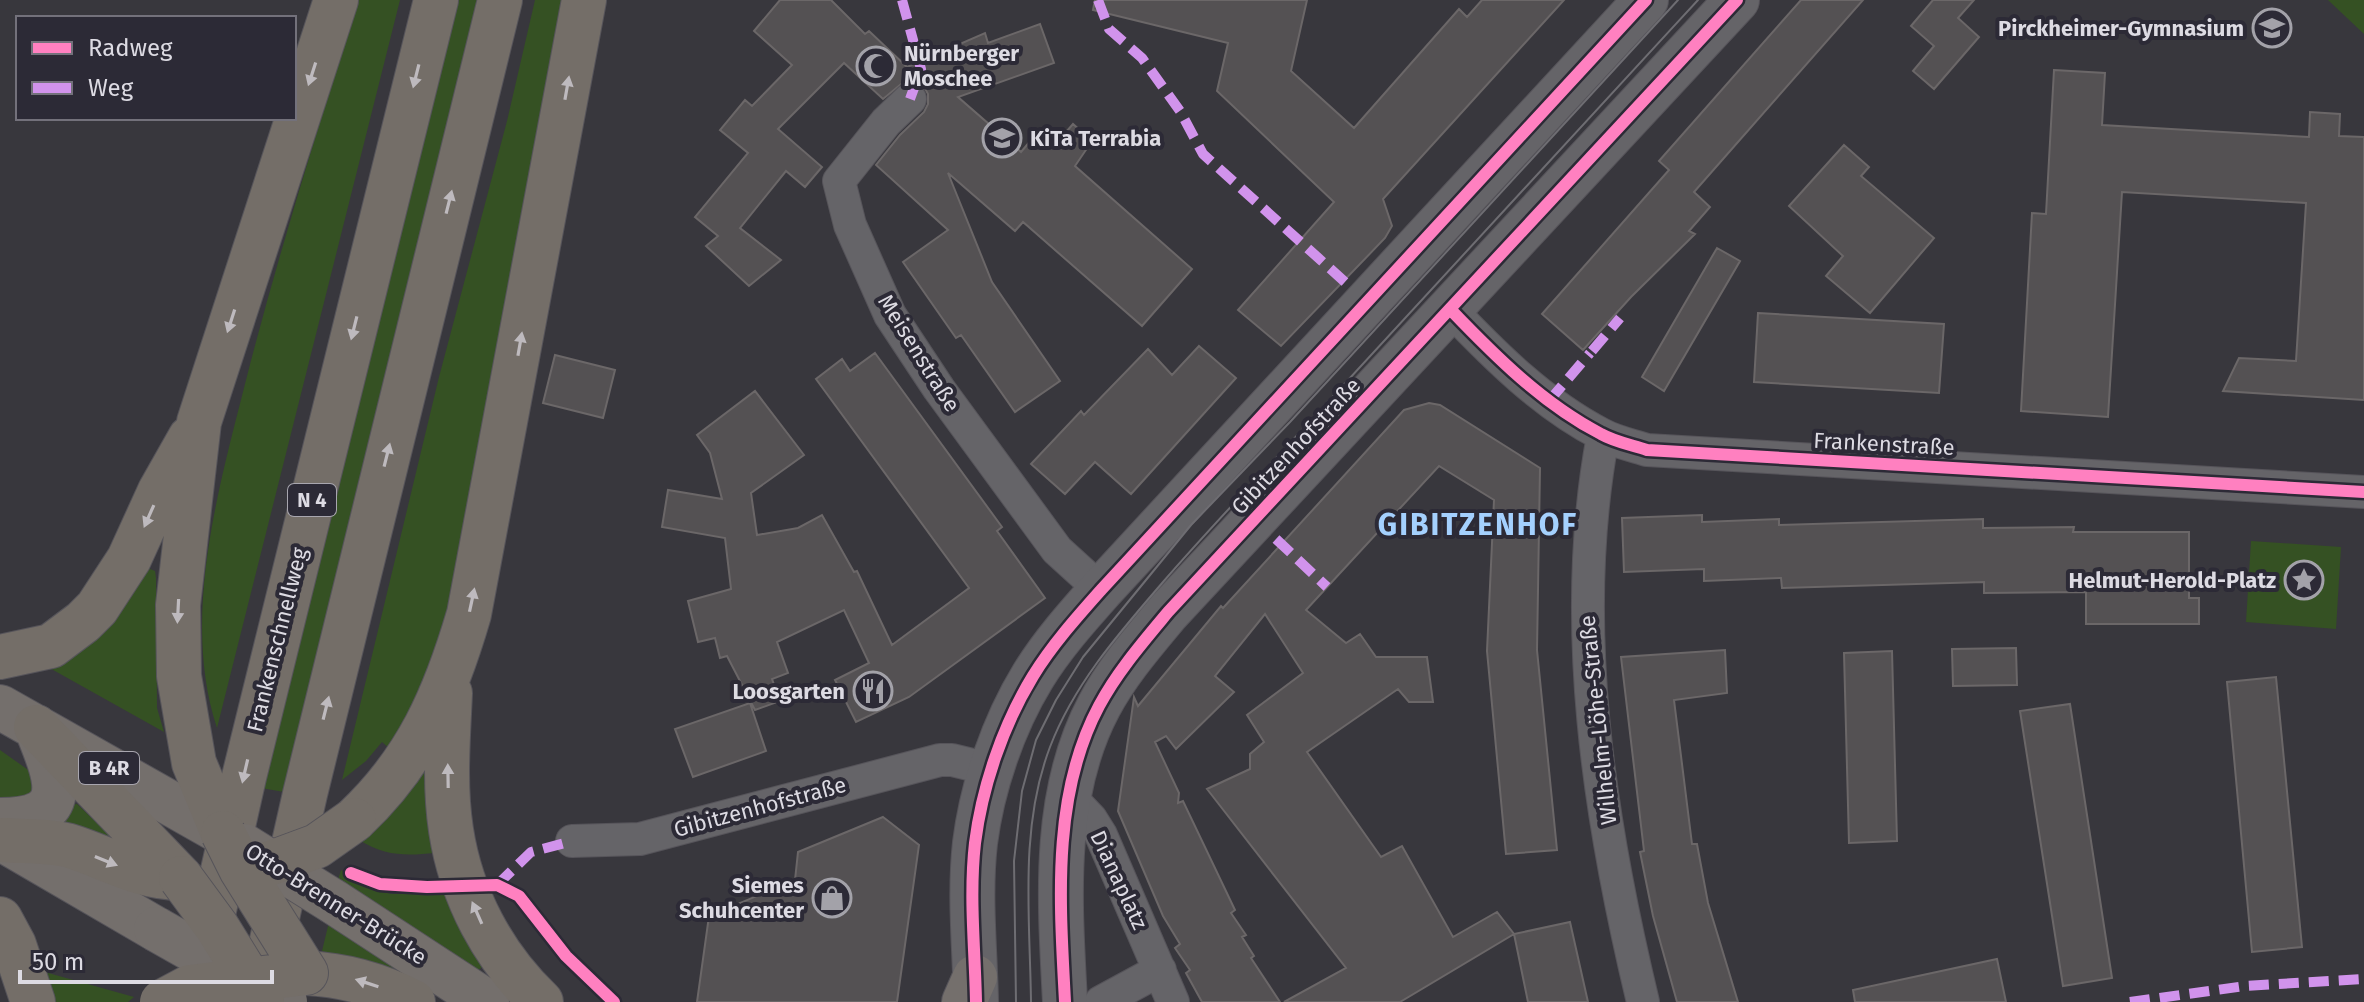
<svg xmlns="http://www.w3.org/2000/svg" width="2364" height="1002" font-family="'Fira Sans',sans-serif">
<rect width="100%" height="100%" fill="#38373d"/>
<!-- green -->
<path fill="#355123" d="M357,0H400L217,728C181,619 218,491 245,384C278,254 319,127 357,0Z
M454,0H479L284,792L261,788Z
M535,0H567L488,423L443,632L428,679L390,749L382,742L366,761L342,780L439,377L507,121Z
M2328,0H2364V34Z
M2251,541L2341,547L2336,629L2246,622Z
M150,569L155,571L156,578L157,708L164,732L46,666L144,571Z
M0,750L34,774L36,799L0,798Z
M425,766L429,768L435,853C405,856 385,856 359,840Z
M77,804L118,843L57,829L70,805Z
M341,870L376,891L392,894L448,892L482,967L474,974L337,883Z
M329,922L401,967L398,975L364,962L322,951Z
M34,969L134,997L128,1002H46Z"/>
<!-- building -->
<path fill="#545153" stroke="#6b6768" stroke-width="2" d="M780,0H831L865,34L869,31L907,67L985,33L988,43L1040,24L1054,63L958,97L1021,152L1037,133L1053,147L1073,124L1092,141L1075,166L1192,269L1142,326L1023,222L1015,231L948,173L992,282L1060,381L1015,412L961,335L956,338L903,262L948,230L876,165L900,135L924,112L928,104V94L923,85L915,81L906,80L883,99L844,63L778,129L822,167L805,187L786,171L740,228L781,260L749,286L706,246L718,236L695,217L748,153L720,130L745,100L752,106L792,65L754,31Z
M1095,0H1307L1291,71L1354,128L1459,9L1467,17L1482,0H1564L1383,199L1392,226L1385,238L1281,346L1238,310L1334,202L1217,91L1228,43L1093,10Z
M1801,0H1863L1694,192L1710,207L1689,231L1695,234L1631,297L1583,350L1542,314L1669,170L1659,161Z
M1933,0H1974L1958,18L1979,37L1934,89L1913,71L1934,46L1911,26Z
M2054,70L2105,73L2102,125L2309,137L2310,112L2340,114L2339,136L2364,137V400L2223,391L2239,358L2296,361L2306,203L2122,192L2108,417L2021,411L2032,213L2046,214Z
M1844,145L1869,167L1861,176L1934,238L1870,313L1826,276L1843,256L1789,206Z
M1717,248L1740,261L1664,391L1642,377Z
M1758,313L1944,324L1939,393L1754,382Z
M1199,346L1236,378L1131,494L1095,462L1065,494L1031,464L1081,411L1084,415L1148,349L1172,375Z
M875,353L1002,527L997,531L1045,598L909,697L856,722L835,680L869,663L844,610L777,642L788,673L772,679L780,701L755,710L727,656L720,658L715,638L698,642L688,601L731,589L725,538L662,527L668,490L722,499L710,453L697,435L755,391L804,455L751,493L757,535L798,528L822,515L854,572L857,571L892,645L969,588L816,379L842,359L850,371Z
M555,355L615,370L603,418L543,403Z
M1429,403L1440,405L1540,468L1537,650L1557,850L1506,854L1487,651L1494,500L1439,466L1306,610L1346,643L1360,634L1376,657H1427L1433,702H1409L1398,689L1307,752L1381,857L1402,846L1453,937L1497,912L1514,934L1400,1002H1284L1346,968L1207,789L1250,769V754L1264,742L1247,715L1303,673L1265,614L1215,676L1234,692L1176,749L1166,736L1155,742L1179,793L1178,803L1183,801L1235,910L1231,913L1246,935L1242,937L1254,956L1251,958L1280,1002H1202L1186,973L1190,970L1175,948L1180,944L1163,916L1118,811L1134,697L1138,706L1221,606L1223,608L1404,410Z
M1702,515V522L1779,519V525L1983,519V528L2074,527L2073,532H2189V598H2199V624H2086V592L1984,593V582L1782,588L1781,578L1704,581V569L1624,572L1622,518Z
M2016,648L2017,685L1953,686L1952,649Z
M1725,650L1727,693L1674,700L1692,844H1697L1708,903L1738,1002H1677L1653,916L1640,852L1644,851L1621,657Z
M1892,651L1897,841L1849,843L1844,653Z
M2276,677L2302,947L2252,952L2227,682Z
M750,703L766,751L693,777L675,729Z
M2070,704L2112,978L2063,986L2020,711Z
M883,817L919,845L897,1002H697L709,916L795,880L798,852Z
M1570,922L1588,1002H1528L1514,934Z
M1997,959L2006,1002H1855L1853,990Z"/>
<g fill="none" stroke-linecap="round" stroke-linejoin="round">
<!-- minor casing -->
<g stroke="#56545a" stroke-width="34">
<path id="minor" d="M910,99L886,122L839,181L850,225L890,315L939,389L1057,550L1101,590
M1450,309C1495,356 1543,404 1601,434C1615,442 1632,445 1647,450L2364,492
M1603,436C1568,622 1599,819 1643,1002
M1069,796L1091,819L1101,835L1173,1002
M572,841L640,839L940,760H952L993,770
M1101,1002L1160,970"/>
</g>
<!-- secondary casing -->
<g stroke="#56545a" stroke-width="46">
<path id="secondary" d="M976,1002C975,949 969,896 975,843C982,787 1003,725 1033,676C1052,645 1077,617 1101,590L1646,0
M1065,1002C1060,904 1051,796 1099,706C1117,672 1143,642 1168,612L1737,0"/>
</g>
<!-- primary casing -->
<g stroke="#56545a" stroke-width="46">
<path id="primary" d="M0,707L223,833
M0,820C76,820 56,777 36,727
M0,838L156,929
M334,902L487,1002
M964,1002L975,977"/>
</g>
<!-- trunk casing -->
<g stroke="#56545a" stroke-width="46">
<path id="trunk" d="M0,657L51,646L83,622L97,608L129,559L160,491L190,438
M450,693C448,738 444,785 451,830C461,896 493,956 541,1002
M36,727L181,878
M354,820C417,761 445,696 469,614L584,0
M223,833L194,763L179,676L178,605L199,422L336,0
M4,840C25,842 52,840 73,847C110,859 140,878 181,878
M0,919L14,945L33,1002
M205,950L244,777L436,0
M306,973C345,975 378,984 413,1002
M258,1002L305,794L500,0"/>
</g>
<!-- minor -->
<use href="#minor" stroke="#656468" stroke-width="32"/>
<!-- secondary -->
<use href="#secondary" stroke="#656468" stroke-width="44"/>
<!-- primary -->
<use href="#primary" stroke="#746f6c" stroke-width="44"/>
<!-- trunk -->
<use href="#trunk" stroke="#746e68" stroke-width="44"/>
<!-- tram -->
<path stroke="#6e6d72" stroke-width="2" d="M1016,1002L1014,861L1022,791L1036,740L1056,700L1083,657L1191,525L1290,422L1678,0
M1031,1002C1030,918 1019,828 1050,747C1074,684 1119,633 1163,582C1208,530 1256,480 1303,429C1435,287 1566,143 1698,0"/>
<!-- primary-bridge casing -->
<g stroke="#56545a" stroke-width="46" stroke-linecap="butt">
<path id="primary-bridge" d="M244,846L334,902
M156,929L285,1002"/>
</g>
<!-- trunk-bridge casing -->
<g stroke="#56545a" stroke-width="46" stroke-linecap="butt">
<path id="trunk-bridge" d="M271,863L317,846L354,820
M181,878L217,927L262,1000
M162,1002L190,987L306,973L241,869L223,833"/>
</g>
<!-- primary-bridge -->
<use href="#primary-bridge" stroke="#746f6c" stroke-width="44"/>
<!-- trunk-bridge -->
<use href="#trunk-bridge" stroke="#746e68" stroke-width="44"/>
<!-- quiet -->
<path stroke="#d193ec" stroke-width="10" stroke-dasharray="20 10" stroke-linecap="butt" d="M902,0L921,69L910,99
M1098,0L1109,29L1142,58L1180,111L1203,154L1345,282
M1592,351L1620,318
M1549,401L1590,353
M1276,539L1327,587
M497,885L531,852L572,841
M2130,1002L2245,986L2364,979"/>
<!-- cycleway casing -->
<g stroke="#2c2a36" stroke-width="17">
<path id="cycleway" d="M1450,309C1495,356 1543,404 1601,434C1615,442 1632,445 1647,450L2364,492
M351,873L380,884L427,887L497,885L519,896L566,956L614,1002
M976,1002C975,949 969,896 975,843C982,787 1003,725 1033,676C1052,645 1077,617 1101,590L1646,0
M1065,1002C1060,904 1051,796 1099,706C1117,672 1143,642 1168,612L1737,0"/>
</g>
<!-- cycleway -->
<use href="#cycleway" stroke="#ff80c0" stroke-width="12"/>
</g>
<!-- one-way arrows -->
<defs><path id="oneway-solid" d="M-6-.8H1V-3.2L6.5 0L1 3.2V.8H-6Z" transform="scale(2)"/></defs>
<g fill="#bebabe">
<use href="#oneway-solid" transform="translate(312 74) rotate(108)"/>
<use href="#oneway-solid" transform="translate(416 76) rotate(104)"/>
<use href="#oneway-solid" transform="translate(567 88) rotate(-80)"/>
<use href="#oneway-solid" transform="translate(449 202) rotate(-76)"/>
<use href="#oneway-solid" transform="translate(231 321) rotate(108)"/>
<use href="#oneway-solid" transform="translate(354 328) rotate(104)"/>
<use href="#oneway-solid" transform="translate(520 344) rotate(-80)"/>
<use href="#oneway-solid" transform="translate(387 455) rotate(-76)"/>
<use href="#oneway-solid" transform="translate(149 516) rotate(114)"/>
<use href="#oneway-solid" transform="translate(472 600) rotate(-78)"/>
<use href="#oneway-solid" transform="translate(178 611) rotate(93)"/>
<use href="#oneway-solid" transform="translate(326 708) rotate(-76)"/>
<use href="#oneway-solid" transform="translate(245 771) rotate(103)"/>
<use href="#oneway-solid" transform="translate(448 776) rotate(-91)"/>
<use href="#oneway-solid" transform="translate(106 861) rotate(22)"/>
<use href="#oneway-solid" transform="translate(477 913) rotate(-114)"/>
<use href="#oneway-solid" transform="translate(367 983) rotate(-162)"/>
</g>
<!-- icons -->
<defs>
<g id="school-ring" transform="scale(2)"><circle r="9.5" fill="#2c2a36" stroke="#a3a2a9" stroke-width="1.5"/><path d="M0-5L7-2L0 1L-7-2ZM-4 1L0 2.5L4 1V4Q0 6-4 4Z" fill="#a3a2a9"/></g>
<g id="mosque-ring" transform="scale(2)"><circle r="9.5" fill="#2c2a36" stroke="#a3a2a9" stroke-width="1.5"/><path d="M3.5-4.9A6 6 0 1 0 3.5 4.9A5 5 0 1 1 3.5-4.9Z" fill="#a3a2a9"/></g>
<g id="sight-ring" transform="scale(2)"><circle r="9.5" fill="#2c2a36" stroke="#a3a2a9" stroke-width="1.5"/><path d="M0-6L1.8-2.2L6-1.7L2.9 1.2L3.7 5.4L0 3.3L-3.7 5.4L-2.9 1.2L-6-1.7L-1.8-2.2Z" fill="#a3a2a9"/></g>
<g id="restaurant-ring" transform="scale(2)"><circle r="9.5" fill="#2c2a36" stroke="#a3a2a9" stroke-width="1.5"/><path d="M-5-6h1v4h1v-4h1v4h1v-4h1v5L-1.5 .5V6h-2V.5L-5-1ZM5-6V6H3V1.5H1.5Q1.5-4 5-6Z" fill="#a3a2a9"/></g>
<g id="shop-ring" transform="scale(2)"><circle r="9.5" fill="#2c2a36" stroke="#a3a2a9" stroke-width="1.5"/><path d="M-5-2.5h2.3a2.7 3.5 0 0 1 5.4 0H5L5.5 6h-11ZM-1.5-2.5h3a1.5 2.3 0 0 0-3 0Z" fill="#a3a2a9"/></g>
</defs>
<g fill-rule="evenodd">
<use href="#school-ring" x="2272" y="28"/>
<use href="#mosque-ring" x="876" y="66"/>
<use href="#school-ring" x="1002" y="138"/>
<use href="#sight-ring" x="2304" y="580"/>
<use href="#restaurant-ring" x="873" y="691"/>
<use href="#shop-ring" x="832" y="898"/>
</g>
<g text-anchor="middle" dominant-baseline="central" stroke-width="8" stroke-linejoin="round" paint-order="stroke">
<!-- shield labels -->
<g fill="#2c2a36" stroke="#a8a6af" stroke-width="2">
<rect x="288" y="484" width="48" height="32" rx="6"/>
<rect x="79" y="752" width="60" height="32" rx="6"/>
</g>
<g font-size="20" font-weight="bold" fill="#dddbe3">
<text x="312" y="500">N 4</text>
<text x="109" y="768">B 4R</text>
</g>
<!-- poi labels -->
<g font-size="22" font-weight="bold" fill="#dddbe3" stroke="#2c2a36" text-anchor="end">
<text x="2244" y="28">Pirckheimer-Gymnasium</text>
<text x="904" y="53" text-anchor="start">Nürnberger<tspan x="904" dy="25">Moschee</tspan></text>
<text x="1030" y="138" text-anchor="start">KiTa Terrabia</text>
<text x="2276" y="580">Helmut-Herold-Platz</text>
<text x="845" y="691">Loosgarten</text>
<text x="804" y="885">Siemes<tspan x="804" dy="25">Schuhcenter</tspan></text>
</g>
<!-- street labels -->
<g font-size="22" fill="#dddbe3" stroke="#2c2a36">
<text transform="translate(919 353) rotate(58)">Meisenstraße</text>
<text transform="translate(1884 444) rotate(3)">Frankenstraße</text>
<text transform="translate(1296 446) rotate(-47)">Gibitzenhofstraße</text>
<text transform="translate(277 640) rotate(-76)">Frankenschnellweg</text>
<text transform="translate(1598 720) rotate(-96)">Wilhelm-Löhe-Straße</text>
<text transform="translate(760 807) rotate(-15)">Gibitzenhofstraße</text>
<text transform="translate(1119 880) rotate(65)">Dianaplatz</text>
<text transform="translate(336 904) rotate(32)">Otto-Brenner-Brücke</text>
</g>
<!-- district labels -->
<g font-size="30" font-weight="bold" letter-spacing="2" fill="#a4d0fe" stroke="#2c2a36">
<text x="1478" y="525">GIBITZENHOF</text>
</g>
</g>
<!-- legend -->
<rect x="16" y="16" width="280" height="104" fill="#2c2a36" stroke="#73717b" stroke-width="2"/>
<rect x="32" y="42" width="40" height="12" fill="#ff80c0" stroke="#73717b" stroke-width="2"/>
<text x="88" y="56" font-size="24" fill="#dddbe3">Radweg</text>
<rect x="32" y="82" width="40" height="12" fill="#d193ec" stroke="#73717b" stroke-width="2"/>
<text x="88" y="96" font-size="24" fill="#dddbe3">Weg</text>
<!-- scale -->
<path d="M20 970v12h252v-12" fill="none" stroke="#dddbe3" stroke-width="4"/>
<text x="32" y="970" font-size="24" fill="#dddbe3" stroke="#2c2a36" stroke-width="6" paint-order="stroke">50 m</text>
</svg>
